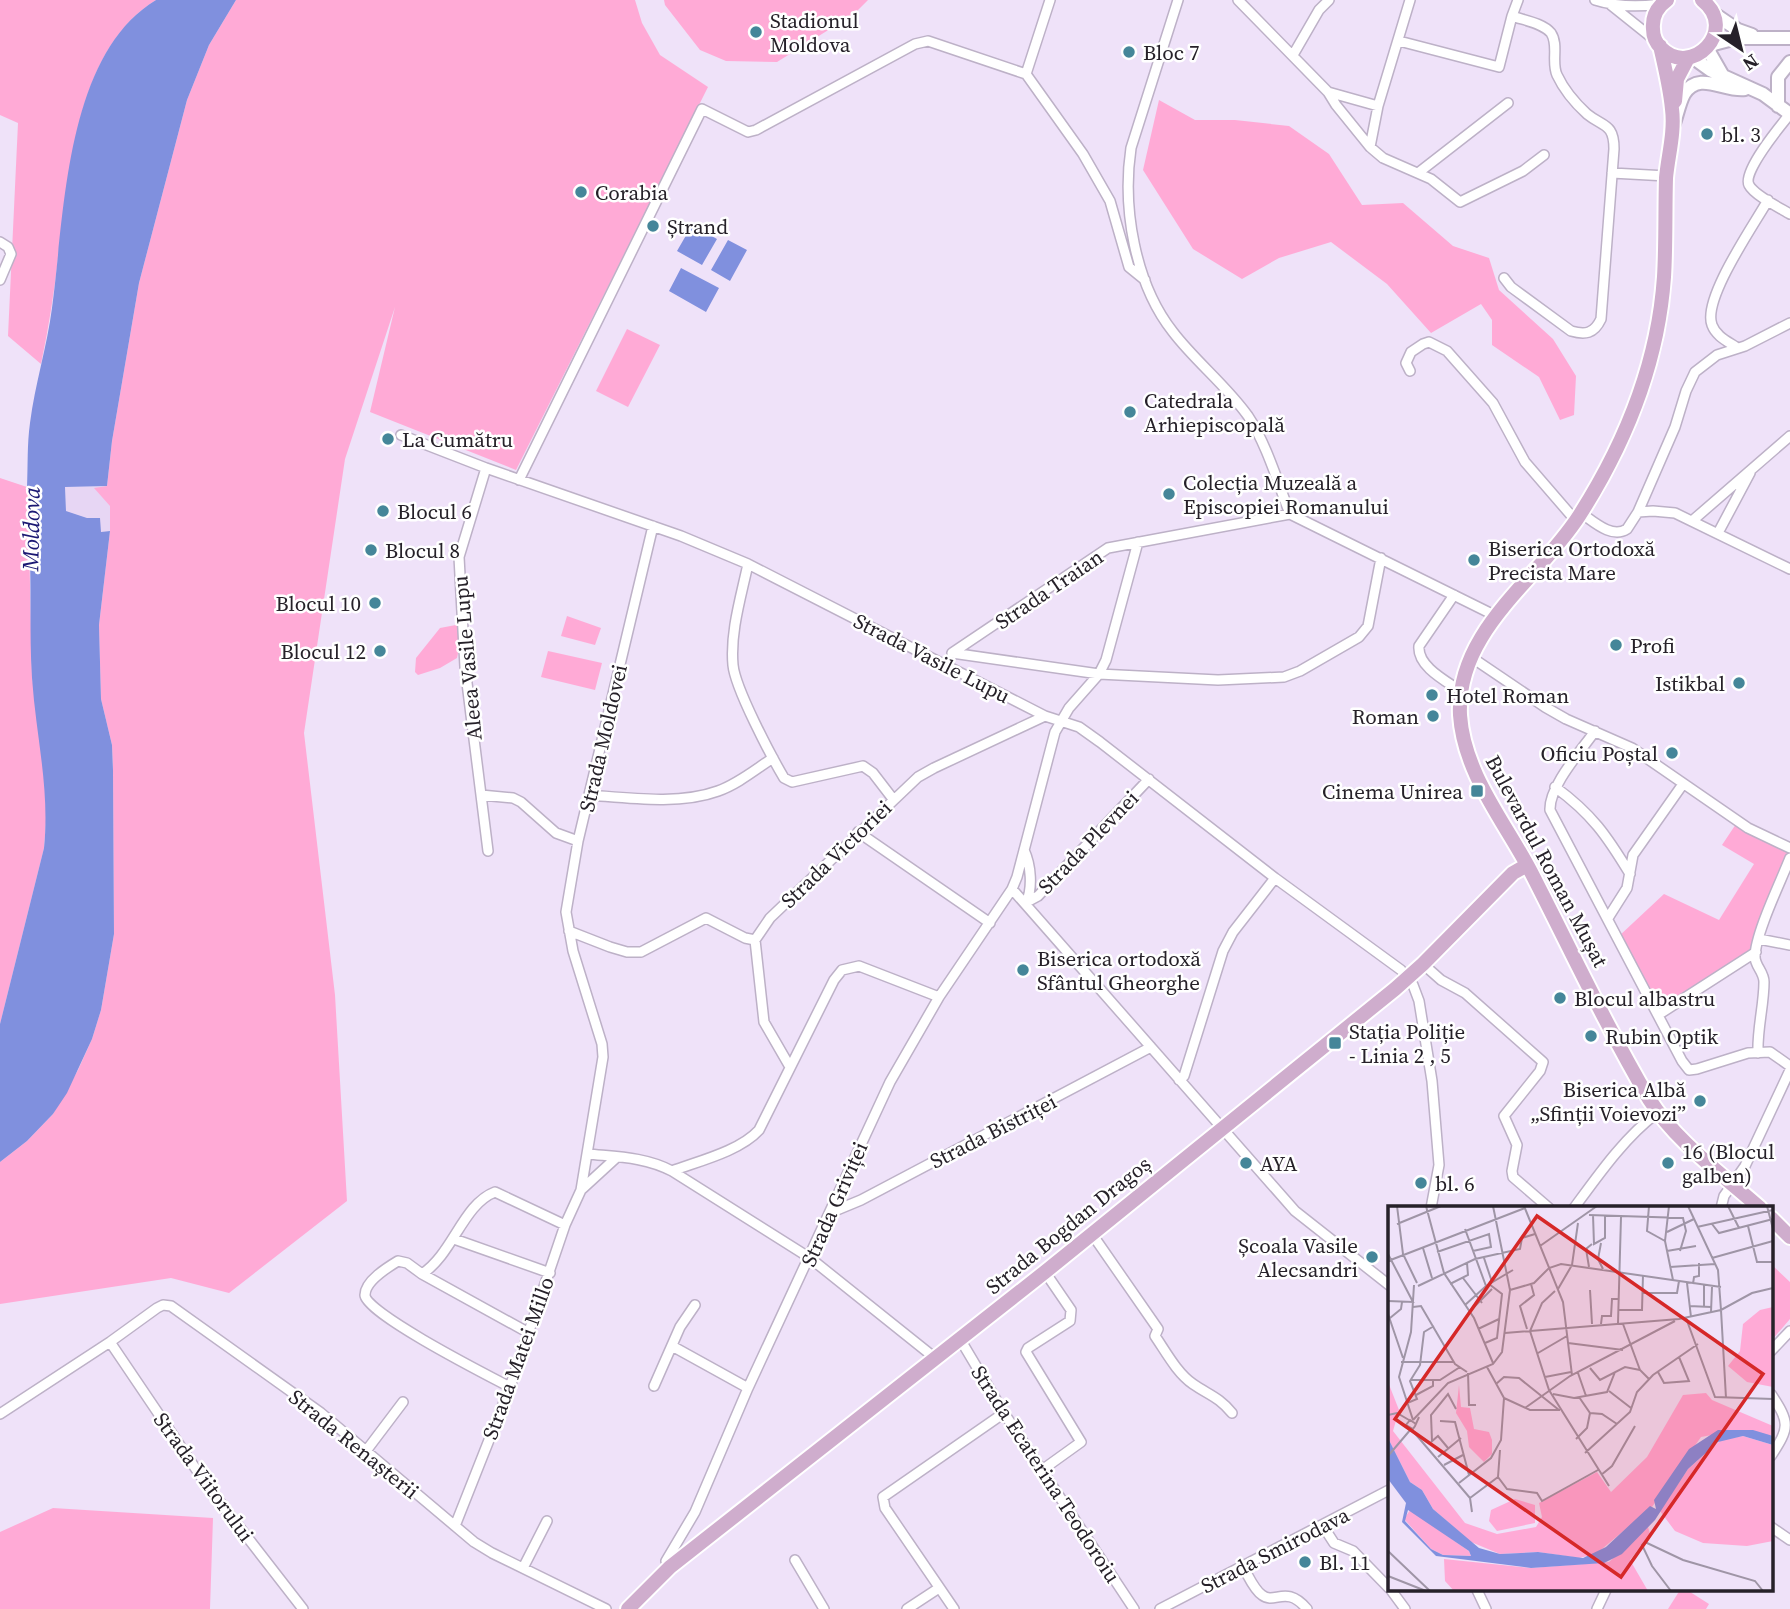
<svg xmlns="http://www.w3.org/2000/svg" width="1790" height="1609" font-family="'Source Serif 4',serif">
<rect width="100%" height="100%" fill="#efe2f9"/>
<!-- built -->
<path fill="#e7d6f4" d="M213,473L110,506V531L101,532L87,518L66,511L65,487L107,486Z"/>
<!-- green -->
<path fill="#ffaad6" d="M0,0H156C78,48 70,166 59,249C55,288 49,326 41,364L8,336L18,123L0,115Z
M236,0H635L642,23L660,55L708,87L516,470L370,412L395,307L345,459L304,733L335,995L347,1201L229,1293L171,1278L0,1304V1162L27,1141L53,1114L78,1070L92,1039L101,1010L114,934L113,770L112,745L101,699L99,625L110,531V506L94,488L107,486L112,441L139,283L187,100L209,45Z
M664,0H868L854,14L777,62L726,61L700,50L665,5Z
M1159,100L1195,120H1235L1289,126L1329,154L1362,205L1403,203L1453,246L1489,258L1499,290L1553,339L1576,376L1574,415L1560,420L1539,377L1492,345V320L1481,304L1431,333L1387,284L1331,242L1279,258L1242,279L1193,249L1143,170Z
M627,329L660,345L628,407L596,391Z
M0,478L30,488L35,492L36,538L29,539L32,676L46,783V822L44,848L0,1024Z
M567,616L601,628L595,645L561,636Z
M461,624V639L457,658L440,668L418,675L415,672L416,658L440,628Z
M548,651L602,663L595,690L541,677Z
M1738,821L1790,848V858L1756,952L1658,1015L1618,937L1664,894L1719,920L1754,864L1722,845Z
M1771,1264L1790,1282V1319L1771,1341Z
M53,1508L213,1518L210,1609H0V1532Z
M1680,1590H1687L1709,1604L1706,1609H1668Z"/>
<!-- water -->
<path fill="#8090de" d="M156,0H236L209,45L187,100L139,283L112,441L107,486L65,487L66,511L87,518H100L101,532L110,531L99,625L101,699L112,745L113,770L114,934L101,1010L92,1039L67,1093L53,1114L27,1141L0,1162V1024L44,848C50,789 36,736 32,678C29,631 32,585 29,538L36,537L35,493L27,487C28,466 27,444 30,423C35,384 47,347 52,308C65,213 65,55 156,0Z
M692,225L717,239L702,265L677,251Z
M728,240L747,250L730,281L711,270Z
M681,268L719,288L706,312L669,291Z"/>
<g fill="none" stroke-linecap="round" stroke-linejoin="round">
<!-- street casing -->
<g stroke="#bdb1c7" stroke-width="12">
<path id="street" d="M1050,0L1026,74L1083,154L1110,201L1129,267L1145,280
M1178,0L1131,148C1122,208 1135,284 1173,332C1195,361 1226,385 1248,416C1266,443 1278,483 1290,514L1496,616
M1238,0L1328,92L1336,105L1370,147L1383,158L1431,179L1460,202L1523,171L1544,155
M1595,0C1617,7 1639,7 1661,4
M1611,5L1656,41
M1399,41L1499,67L1512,16L1518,0
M1293,55L1319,10L1329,0
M1328,92L1378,106
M1790,114C1781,125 1742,172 1749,185C1754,195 1780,208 1790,214
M1370,147L1378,106L1410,0
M1418,173L1508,103
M1612,173L1667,176
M0,242L8,247L11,254L0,280
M1504,278L1511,287L1571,331C1585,335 1594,334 1601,319L1614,149C1614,123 1603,127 1587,114C1575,103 1564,90 1557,75C1551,62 1559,45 1551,33C1543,23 1523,20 1512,16
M1736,347C1727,341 1716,336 1712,325C1702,299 1754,225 1768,200
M1410,371L1406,363L1411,352L1423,344L1429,342L1447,351L1493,403L1525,462L1576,521
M401,435L486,468L681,536L748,564L1045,716L1079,727L1100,742L1275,878L1401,970L1413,985L1419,1001L1432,1081L1439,1165L1431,1208
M486,468L459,557L465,667L488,851
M519,480L702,109L748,132L756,130L915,44L928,41L1026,74
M1638,512L1675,427L1686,391L1695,372L1717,355L1745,346L1790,323
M1581,513C1594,522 1612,539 1627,529L1638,512L1653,511L1675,513L1790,569
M1692,521L1790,436
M1718,533L1750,473
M748,564C741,597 730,632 733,665C735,688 771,756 784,778L792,782L863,766L873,773L893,799
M1454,595L1419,646C1417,667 1448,682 1462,692
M952,653L1099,674L1218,680L1284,677L1300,671L1359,637L1368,626L1381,558
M952,653L1108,548L1290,514
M1471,657L1545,707L1566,719L1632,748L1748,828L1790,848
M1595,731C1581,751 1549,786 1550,810L1682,1061L1689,1070L1697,1069L1748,1053L1770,1052L1790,1066
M1555,787C1592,814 1607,836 1630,874
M481,795L513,798L521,802L556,833L578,841
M589,795C629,798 680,805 718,791C738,784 756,769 773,758
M858,832L990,923
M1024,850C1031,865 1033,888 1026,903
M1012,889L1295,1211L1389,1285
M1025,903L1038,896L1149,779
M1608,918L1627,888L1633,855L1683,784
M569,931L610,947L627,952H641L706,918L745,938L755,940
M1759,939L1790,945
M1423,964L1441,980L1465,993L1543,1062L1540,1071L1504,1116L1517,1145L1512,1171L1513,1177L1549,1208
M1658,1015L1756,952
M1758,1053C1757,1029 1764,1005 1764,982C1764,972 1755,966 1755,957C1755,934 1781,881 1790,858
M790,1067L764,1022L755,940L770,918L918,777L934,768L1045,716
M1179,1080L1184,1076L1223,951L1233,932L1275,878
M588,1154C618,1157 645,1157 672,1171L810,1258L935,1358
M672,1171C699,1161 740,1151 759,1130L834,980L842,970L859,966L939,997
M581,1190L617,1157
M1574,1208C1599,1174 1624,1138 1657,1113
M1721,1208L1724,1196L1745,1166L1790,1070
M832,1212L861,1200L1151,1047
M1092,1234L1158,1329L1155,1336C1166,1352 1177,1373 1193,1384C1209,1395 1219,1397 1232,1413
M454,1239L550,1273
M422,1274L529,1333
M960,1339L1004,1413L1134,1609
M110,1342L206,1484L303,1609
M672,1346L748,1388
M1771,1351L1790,1331
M654,1386L680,1327L695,1305
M510,1387C489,1376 365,1313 365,1295C365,1281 388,1267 398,1261L407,1263L422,1274C453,1254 463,1204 495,1192L565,1225
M1771,1394C1790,1423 1790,1427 1771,1456
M0,1414L110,1342L157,1308L163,1305L171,1306L321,1413L474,1542L492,1553L606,1609
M366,1451L403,1402
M1042,1470L1081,1442L1026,1352L1028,1348L1070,1321L1071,1310L1045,1272
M455,1526L510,1387L565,1225L581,1190L603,1057L602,1044L573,951L566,912L578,841L653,526
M1323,1526L1334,1543L1353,1551L1389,1588
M1771,1527L1790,1540
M795,1560L824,1609
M670,1567L666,1561L695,1512L748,1388L890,1082L939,997L1012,889L1017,877L1055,732L1069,708L1099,674L1106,660L1138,542
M1243,1567C1248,1575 1254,1590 1262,1595C1275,1605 1286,1584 1307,1609
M523,1568L547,1521
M1391,1590L1405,1609
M1477,1590L1486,1609
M907,1609L939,1588
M954,1609L885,1508L883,1497L1004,1413
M1160,1609L1389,1490
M1597,1609L1606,1590"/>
</g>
<!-- secondary casing -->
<g stroke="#bdb1c7" stroke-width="16">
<path id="secondary" d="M1713,13L1738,30L1752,35
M1710,45L1737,38H1790
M1707,48L1723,76
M1692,57L1710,70L1763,94L1790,114
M1778,106V77L1790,62
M1673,126C1677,116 1679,103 1684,94C1699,70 1724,92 1745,89"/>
</g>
<!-- primary casing -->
<g stroke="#fff" stroke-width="18">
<path id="primary" d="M1667,0C1657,7 1652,17 1653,29C1653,36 1656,43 1661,48C1691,79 1740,30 1702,0
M1660,46C1665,67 1670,88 1672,109C1675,132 1668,156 1666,178C1665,211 1666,244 1664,277C1658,363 1625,444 1579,516C1538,580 1456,630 1460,715C1464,774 1505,822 1531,872C1570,948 1606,1026 1649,1099C1677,1143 1722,1174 1760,1208
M1675,101L1677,79L1688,58
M1771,1218L1790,1237
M628,1609L670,1567L1045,1272L1395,989L1423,964L1513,873L1527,865"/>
</g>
<!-- street -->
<use href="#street" stroke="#fff" stroke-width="9"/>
<!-- secondary -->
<use href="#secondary" stroke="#fff" stroke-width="12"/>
<!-- primary -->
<use href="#primary" stroke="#cfadcd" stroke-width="14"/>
</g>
<!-- markers -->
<g fill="#458699" stroke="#fff" stroke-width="2.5">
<circle cx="756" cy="32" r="7"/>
<circle cx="1129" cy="52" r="7"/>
<circle cx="1707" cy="134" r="7"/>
<circle cx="581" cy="192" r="7"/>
<circle cx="653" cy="226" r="7"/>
<circle cx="1130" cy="412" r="7"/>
<circle cx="388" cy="439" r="7"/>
<circle cx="1169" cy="494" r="7"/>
<circle cx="383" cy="511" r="7"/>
<circle cx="371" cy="550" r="7"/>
<circle cx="1474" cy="560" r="7"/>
<circle cx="375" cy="603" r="7"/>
<circle cx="1616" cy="645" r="7"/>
<circle cx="380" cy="651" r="7"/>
<circle cx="1739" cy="683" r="7"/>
<circle cx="1432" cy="695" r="7"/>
<circle cx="1433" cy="716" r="7"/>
<circle cx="1672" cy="753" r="7"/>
<rect x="1470" y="784" width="14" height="14" rx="3.5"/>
<circle cx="1023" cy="970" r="7"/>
<circle cx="1560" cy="998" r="7"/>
<circle cx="1591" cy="1036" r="7"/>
<rect x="1328" y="1036" width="14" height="14" rx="3.5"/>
<circle cx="1700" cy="1101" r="7"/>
<circle cx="1246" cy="1163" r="7"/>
<circle cx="1668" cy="1163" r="7"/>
<circle cx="1421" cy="1183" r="7"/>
<circle cx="1372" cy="1257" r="7"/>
<circle cx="1305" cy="1562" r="7"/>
</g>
<g text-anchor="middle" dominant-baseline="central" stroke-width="5" stroke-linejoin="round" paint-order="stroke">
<!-- poi labels -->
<g font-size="21" fill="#262129" stroke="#fff" text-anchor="start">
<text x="770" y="20">Stadionul<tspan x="770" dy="24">Moldova</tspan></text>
<text x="1143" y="52">Bloc 7</text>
<text x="1721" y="134">bl. 3</text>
<text x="595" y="192">Corabia</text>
<text x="667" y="226">Ștrand</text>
<text x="1144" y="400">Catedrala<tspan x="1144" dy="24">Arhiepiscopală</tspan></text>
<text x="402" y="439">La Cumătru</text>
<text x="1183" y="482">Colecția Muzeală a<tspan x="1183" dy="24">Episcopiei Romanului</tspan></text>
<text x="397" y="511">Blocul 6</text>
<text x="1488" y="548">Biserica Ortodoxă<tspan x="1488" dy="24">Precista Mare</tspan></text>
<text x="385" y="550">Blocul 8</text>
<text x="361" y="603" text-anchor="end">Blocul 10</text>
<text x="1630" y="645">Profi</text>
<text x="366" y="651" text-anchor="end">Blocul 12</text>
<text x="1725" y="683" text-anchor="end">Istikbal</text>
<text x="1446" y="695">Hotel Roman</text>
<text x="1419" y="716" text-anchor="end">Roman</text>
<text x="1658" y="753" text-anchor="end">Oficiu Poștal</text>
<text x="1463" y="791" text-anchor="end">Cinema Unirea</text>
<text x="1037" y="958">Biserica ortodoxă<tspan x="1037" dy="24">Sfântul Gheorghe</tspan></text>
<text x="1574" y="998">Blocul albastru</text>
<text x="1349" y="1031">Stația Poliție<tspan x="1349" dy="24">- Linia 2 , 5</tspan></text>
<text x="1605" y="1036">Rubin Optik</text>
<text x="1686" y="1089" text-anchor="end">Biserica Albă<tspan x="1686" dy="24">„Sfinții Voievozi”</tspan></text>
<text x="1682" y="1151">16 (Blocul<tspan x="1682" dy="24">galben)</tspan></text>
<text x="1260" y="1163">AYA</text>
<text x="1435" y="1183">bl. 6</text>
<text x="1358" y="1245" text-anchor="end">Școala Vasile<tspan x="1358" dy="24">Alecsandri</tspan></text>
<text x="1319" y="1562">Bl. 11</text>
</g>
<!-- street labels -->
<g font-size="21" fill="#262129" stroke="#fff">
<text transform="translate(1049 589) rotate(-34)">Strada Traian</text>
<text transform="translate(467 658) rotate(-95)">Aleea Vasile Lupu</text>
<text transform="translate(932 658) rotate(27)">Strada Vasile Lupu</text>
<text transform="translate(603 738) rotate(-77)">Strada Moldovei</text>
<text transform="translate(1088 842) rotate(-46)">Strada Plevnei</text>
<text transform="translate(836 854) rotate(-44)">Strada Victoriei</text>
<text transform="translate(1547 861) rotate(62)">Bulevardul Roman Mușat</text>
<text transform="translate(993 1131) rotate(-27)">Strada Bistriței</text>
<text transform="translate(834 1204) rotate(-66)">Strada Griviței</text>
<text transform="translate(1068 1225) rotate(-39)">Strada Bogdan Dragoș</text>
<text transform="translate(518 1358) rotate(-70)">Strada Matei Millo</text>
<text transform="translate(354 1444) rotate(39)">Strada Renașterii</text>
<text transform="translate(1046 1474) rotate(57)">Strada Ecaterina Teodoroiu</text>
<text transform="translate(204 1477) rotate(54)">Strada Viitorului</text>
<text transform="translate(1275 1550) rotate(-27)">Strada Smirodava</text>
</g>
<!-- water labels -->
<g font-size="23" font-style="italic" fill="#1b1873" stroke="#fff">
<text transform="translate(31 529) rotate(-89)">Moldova</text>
</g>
</g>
<!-- overview -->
<g transform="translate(1388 1206)">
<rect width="385" height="385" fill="#efe2f9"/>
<path d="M385,101V181L359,176L340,160L352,145L355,118L372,104ZM0,176L11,204L5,225L77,317L109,328L148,321L154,311L151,297L209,266L223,286L220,289L259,251L295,189L318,187L324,194L385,220V230L350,224L313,231L264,301L208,348L191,352L150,346L112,348L83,336L45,303L34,284L22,276L0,232ZM71,179L73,201L82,202L86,223L101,226L104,234V248L96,256L81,241L79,225L68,207ZM355,230L385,239V335L359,340L315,337L287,325L272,305L300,263L333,234ZM127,293L147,299V317L109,325L101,315L103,304ZM22,304L81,345L83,350L55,349L43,343L16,313ZM260,321L262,328L242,354L260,385H66L57,375L56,353L143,362L221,356Z" fill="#ffaad6"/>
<path d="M330,224H365L385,230V239L355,230L330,236L300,263L267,314L234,348L216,357L143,362L48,350L14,316L18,297L0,273V232L22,276L34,284L45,303L91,342L112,348L150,346L195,352L218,341L262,300L268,303L266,294L301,243ZM20,304L81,345L83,350L55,349L43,343L17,315Z" fill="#8090de" fill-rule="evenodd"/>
<path fill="none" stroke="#9f95a6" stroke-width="2" d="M9,0L15,48L29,77M38,0L56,67L86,112L105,157M136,0L175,96L184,169M261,0L259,25L277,35M300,0L330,64L333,104M340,0L351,22M379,0L385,23M201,9L295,12L298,25L292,45M205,9L206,38L217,32V10M9,18L53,0M324,18L331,27L385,13M360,20L369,56H385M309,21L385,4M77,23L98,80M279,26L306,13M277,35L285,74M277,35L281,0M213,37L210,53L215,63M152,40L209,0M35,42L44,72M279,45L308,40M49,46L101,28L103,41L85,45M0,48L25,96L0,95M96,52L104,76M324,52L385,35M0,55L137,2M201,61L198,43L204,38M282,61L327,58M75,72L94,97M299,77L303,111M62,78L80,69L79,57M305,78L306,71L311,70V57M316,79V101M30,80L87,53L132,43L134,32L147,28M170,83L184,59L190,17M122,84L146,77L161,62L173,58L333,81M202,84L204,118M167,85L154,97L142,125L161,184L221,280M255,87H289L291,75M77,99L98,80L125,64M301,100L323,101M25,101L33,100L67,158L79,166M231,104H254L255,69M333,104L338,192M82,105L104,83M323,106L324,81M0,108L15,152M2,112L13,103L14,96M298,112L327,191L385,193M230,117L233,11M213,118L214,110H223L224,93H231M235,118L252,164L261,173M90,123L111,113M139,123L132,100L146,89L143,78M117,127L291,113L333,104L364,87L385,82M97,137L109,132L114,88L101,78M180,137L235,144M150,147L179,130M13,156H66M202,162L212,174L237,161L252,164M270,166L276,177L301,175L291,151M80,167L81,199H88M190,167L198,190M157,171L183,166M23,174H52L72,161M108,178L116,171L131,172L171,204M221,185L243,202M165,188L186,192L219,186L227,166M28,189L45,180V174M191,191L202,207L214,208L229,218M116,192L142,204H172M17,198L29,193L22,175L32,159L36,126L46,120M137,202L182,170L287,115M0,209L9,207L21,214M25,214L11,171L23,126L26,79M25,214L60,177L105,158L114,146L122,84L105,0M52,215L67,216L81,269M28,218L22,214L18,219L25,223L27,220L31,211M24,224L82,292L84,306M188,233L199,222L202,207M44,235L43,209L60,188L68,203M43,236L50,230L60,242M197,247L242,206L249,186L265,169L310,138M0,250L23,223M50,251L73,232M56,259L75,249M213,269L224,260L247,220M110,271L119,283L149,287L154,295L210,264M71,277L103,252L113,234L116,192L99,161M82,292L110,271L112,244M0,345L42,385M0,370L38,385M283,385L264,360L254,339L257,336L295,354L367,375L375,385"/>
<path fill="#d62828" fill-opacity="0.15" stroke="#d62828" stroke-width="3.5" d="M149,10L375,168L233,371L7,213Z"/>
<rect width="385" height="385" fill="none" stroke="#262129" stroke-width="3.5"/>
</g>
<!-- north arrow -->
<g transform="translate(1741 49) rotate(145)" stroke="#ffffff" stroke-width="5" paint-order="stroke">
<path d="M0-5L12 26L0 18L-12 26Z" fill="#262129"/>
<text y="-10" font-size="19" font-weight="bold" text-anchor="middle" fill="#262129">N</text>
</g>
</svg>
